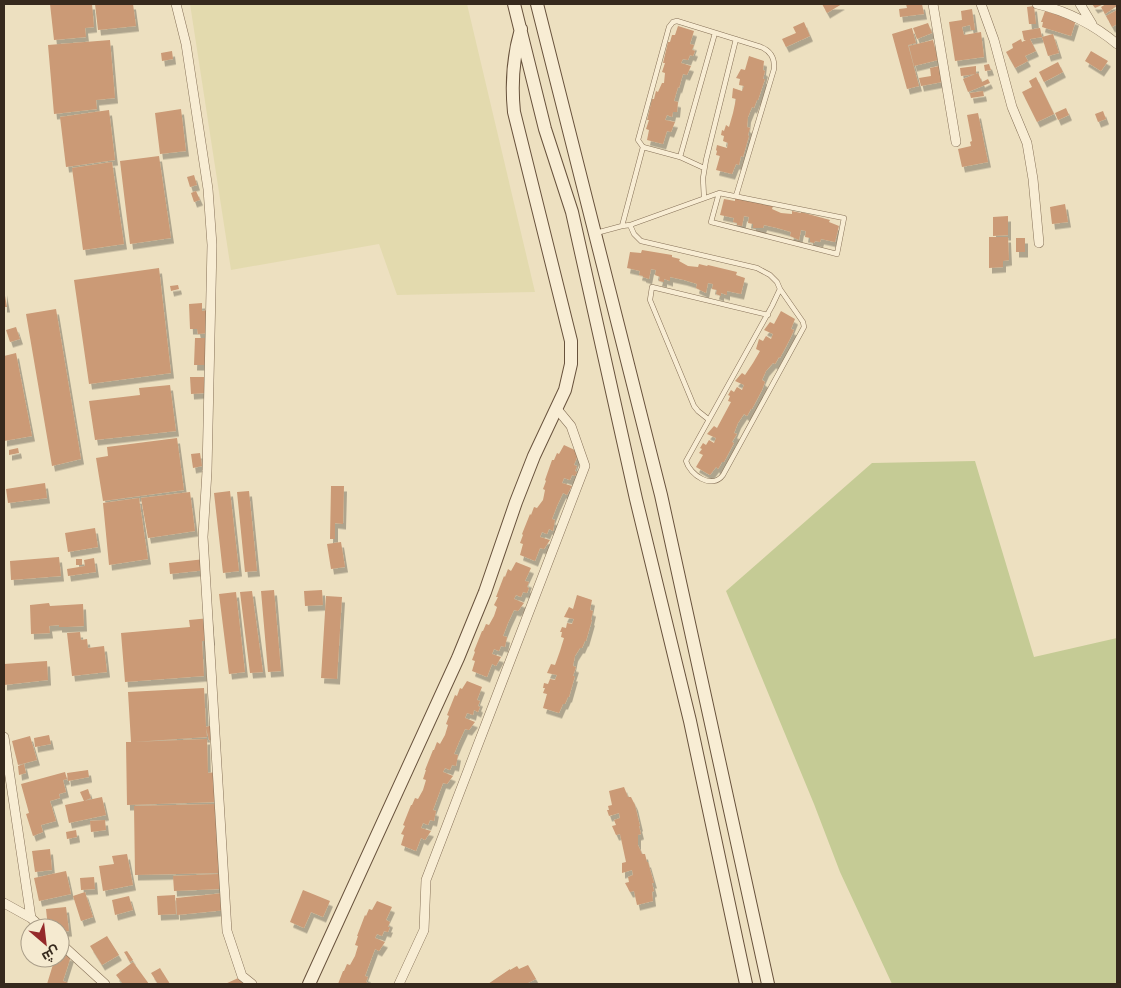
<svg xmlns="http://www.w3.org/2000/svg" width="1121" height="988" font-family="'IBM Plex Serif',Cairo,serif">
<defs>
<filter id="shadow"><feDropShadow dx="3" dy="5.5" stdDeviation="0" flood-color="#0004"/></filter>
</defs>
<rect width="100%" height="100%" fill="#ede0c0"/>
<!-- farmland -->
<path fill="#e3daae" d="M190,4H467L535,292L397,295L379,244L231,270Z"/>
<!-- green -->
<path fill="#c5cb95" d="M975,461L1034,657L1117,638V984H892L840,872L814,804L726,591L872,463Z"/>
<!-- building -->
<path fill="#cb9a76" filter="url(#shadow)" d="M50,4H92L94,27L85,28L86,37L54,40Z
M95,4H133L136,26L98,30Z
M822,4H842L827,13Z
M906,4H922L924,14L900,17L899,9L907,8Z
M1092,4H1104L1095,8Z
M1106,4H1117V6L1105,14L1101,7Z
M1034,6L1036,24H1029L1027,7Z
M972,9L975,30H971L970,25L962,27L964,35L981,32L984,57L955,61L949,22L962,20L961,11Z
M1117,10V24L1112,27L1106,16Z
M1045,11L1076,20L1071,36L1042,27L1043,22H1041Z
M804,22L810,36L786,47L782,39L796,33L793,27Z
M928,23L932,33L917,39L913,28Z
M678,26L694,31L690,44L694,45L692,50L695,51L693,56L690,55L688,60L683,59L681,63L691,66L687,75L683,74L679,88L678,87L674,101L678,102L677,112H673L672,117L667,115L665,120L675,122L671,132L667,131L663,144L647,140L649,130L646,129L649,120H647L652,99H654L656,91L658,92L662,83H664L665,73L662,72L665,63H663L668,42H670L672,35H675Z
M912,28L916,43L908,45L919,86L907,89L892,34Z
M1040,28L1042,37L1030,39L1036,51L1025,56L1028,61L1015,68L1006,52L1013,48L1012,44L1021,39L1022,42L1026,40H1024L1022,31Z
M1053,34L1059,53L1048,56L1042,37Z
M110,40L115,98L96,100L97,109L54,114L48,45Z
M933,40L938,60L914,66L909,46Z
M172,51L173,59L162,61L161,53Z
M1091,51L1108,61L1101,71L1085,61Z
M749,56L764,61L763,70L765,71L763,79H765L758,100H757L754,108L752,107L748,117L747,127L750,128L748,135L749,136L743,157L741,156L739,165L736,164L732,174L716,170L720,156L716,155L717,151L716,150L717,145L727,148L728,143L723,141L724,136L721,135L722,130L724,131L726,125L729,127L733,113L736,99L732,98L733,88L742,91L744,86L739,85L740,79L736,78L741,69L745,70Z
M1058,62L1063,72L1044,82L1039,72Z
M989,64L991,70L985,71L984,65Z
M939,66L942,82L921,86L919,78L931,76L930,68Z
M976,66V74L961,76L960,68Z
M978,73L982,82L988,79L990,83L968,92L963,79Z
M1036,77L1054,114L1037,122L1022,92L1032,87L1029,81Z
M983,91L984,96L971,98L970,93Z
M1066,108L1069,115L1058,120L1055,113Z
M181,109L186,151L160,154L155,113Z
M109,110L115,160L66,167L60,117Z
M1103,111L1106,119L1098,122L1095,114Z
M978,113L988,162L962,167L958,149L971,146L970,142L972,141L967,115Z
M159,156L171,238L130,244L120,161Z
M112,162L124,244L83,250L72,168Z
M194,175L197,185L190,187L187,177Z
M196,191L200,200L194,202L191,193Z
M735,198L773,206L772,209L781,213L792,214V211L801,213V212L830,220L829,222L839,226L835,242L821,239L820,242L815,241L814,243L810,242V238L805,237L806,231L801,230L799,240L790,236L791,232L777,228L764,225L763,228H753V224L748,223L749,217L744,216L742,226L737,225V223L733,222L734,218L720,215L724,199L735,201Z
M1065,204L1068,222L1052,224L1050,207Z
M1008,216V235L993,236V217Z
M989,237H1008L1009,260L1003,261V267L989,268Z
M1016,238H1025V252H1016Z
M642,250L672,255V257L680,259L679,261L688,266L698,267L699,264L707,266L708,265L737,272L736,275L745,278L741,294L727,291V295L721,293V296L716,294L717,290L712,289L713,284L708,283L706,293L696,288L697,284L684,280L670,277V281L664,279V282L659,281L660,277L655,275L656,270L651,269L649,279L643,277V276L639,275L640,271L627,268L630,252L641,253Z
M159,268L171,373L89,384L74,280Z
M178,285L179,289L171,291L170,286Z
M4,290L7,307H4Z
M202,303V311L209,310L210,333L198,334L197,329H190L189,304Z
M56,309L81,459L52,466L26,314Z
M781,311L795,319L791,329L794,330L790,339L780,358L779,357L775,364L773,363L766,371L762,380L765,382L762,390L752,409H751L747,416L744,414L738,423L734,433L737,434L732,442L734,443L724,462H722L718,469L716,467L710,475L696,467L703,455L699,453L702,449L700,448L703,443L706,445L709,440L714,443L716,438L707,434L714,426L717,428L724,415L736,422L724,415L731,402L728,401L730,396L728,395L731,390L734,392L737,387L742,390L744,385L735,381L742,373L745,375L753,363L760,351L756,349L759,339L763,341L766,336L771,339L773,334L764,330L770,322L774,324Z
M16,327L20,339L10,342L6,330Z
M195,338H206V365H194Z
M16,353L32,436L4,441V356Z
M190,377H204L205,393L191,394Z
M170,385L176,431L95,440L89,401L140,395L139,388Z
M177,438L184,490L103,501L96,458L108,456L107,447Z
M564,445L579,452L574,465L577,466L575,471L577,472L575,476L572,475L570,480L564,478L562,483L572,486L567,495L563,493L557,506L552,519L555,520L553,531L549,529L547,534L542,532L540,537L550,540L544,549L540,548L535,561L520,555L523,544L520,543L523,535L522,534L530,514L531,515L534,507L537,508L543,500L545,490L543,489L546,481L545,480L552,460H554L557,453L559,454Z
M18,448L19,453L9,455V450Z
M200,453L202,466L193,468L191,454Z
M45,483L47,498L8,503L6,489Z
M331,486H344L343,524L335,523V539H330Z
M230,491L239,571L223,573L214,493Z
M249,491L257,571L245,572L237,492Z
M190,492L195,531L148,538L141,498Z
M139,498L148,559L109,565L103,503Z
M95,528L98,547L68,552L65,533Z
M341,542L345,567L331,569L327,544Z
M59,557L61,576L11,580L10,561Z
M94,558L96,572L68,576L67,569L85,566L84,560Z
M76,559H82V565H76Z
M205,559L206,570L170,574L169,563Z
M516,562L531,568L525,581L529,582L527,587L529,588L527,593L523,592L521,597L516,595L514,599L524,603L518,611L514,610L508,623L503,636L507,637L505,647L501,646L499,651L494,649L492,654L501,657L496,666L492,664L487,677L472,671L475,661L472,660L475,652L474,651L482,631H483L486,624L489,625L494,616L497,607L494,605L498,597H496L504,576L505,577L508,569L511,571Z
M274,590L281,671L268,672L261,591Z
M322,590L323,605L305,606L304,591Z
M252,591L263,672L250,673L240,592Z
M236,592L245,672L229,674L219,594Z
M577,595L592,600L590,610L593,611L591,620H592L586,641H585L582,648H580L575,656L573,666L576,667L573,676H575L569,697H568L565,704H563L559,713L543,708L547,694L543,693L545,688H543L544,683L548,684L550,679L555,680L557,675L547,673L551,664L555,665L560,651L564,638L561,637L562,632H560L562,627L566,628L567,623L572,624L574,619L564,617L569,607L573,609Z
M326,596L342,597L337,679L321,678Z
M49,603L50,606L83,604L84,626L67,627H59V625L49,626L50,633L31,634L30,605Z
M210,618L212,640L202,641L204,676L125,682L121,633L190,627L189,620Z
M80,632L81,640L87,639L88,648L104,646L107,672L72,676L67,633Z
M47,661L48,680L4,685V664Z
M467,681L482,687L477,700L480,701L478,706L480,707L478,712L474,710L473,715L467,713L465,718L475,722L469,730L465,729L459,742L454,754L458,755L456,766L452,765L450,770L445,768L443,772L453,776L447,784L443,783L433,810L436,811L434,821L430,820L428,825L423,823L421,828L431,831L425,840L421,838L416,851L401,845L404,835L401,834L405,826L403,825L411,805H412L415,798L418,799L423,790L426,780L423,779L426,770H425L433,750H434L437,742L440,744L445,735L448,725L446,724L449,716L447,715L455,695L457,696L460,688L462,689Z
M204,688L206,727L213,725L217,739L209,740L206,728L207,737L133,742L207,739L208,773L217,772V802L127,805L126,742H131L128,692Z
M49,735L51,744L35,747L34,738Z
M30,736L37,760L18,765L12,741Z
M24,764L26,773L19,775L18,766Z
M88,770L89,777L68,781L67,773Z
M65,772L67,779L63,780L66,792L59,794L60,798L50,801L56,821L41,825L43,832L33,836L26,814L29,813L21,784Z
M624,787L628,797H631L635,805L640,826H639L641,834L638,835V845L642,854H645L647,862H648L654,883H652L654,891L652,892L653,901L637,905L634,891L630,892L625,883L629,882L628,877L633,875L632,870L622,873V863L626,862L620,834L616,835L612,826L616,825L614,820L620,818L619,813L609,816L607,810H609L608,806L612,805L609,791Z
M88,789L91,798L84,801L80,792Z
M102,797L106,815L69,823L65,805Z
M217,804L219,873L135,875L134,806Z
M105,820L106,830L91,832L90,821Z
M76,830L77,837L67,839L66,832Z
M50,849L52,870L35,872L32,851Z
M127,854L133,885L103,891L99,866L114,864L112,856Z
M66,871L71,894L39,901L34,878Z
M219,874L220,889L174,891L173,876Z
M94,877L95,889L81,890L80,878Z
M303,890L330,901L323,917L311,912L304,928L290,922Z
M85,892L93,917L81,921L73,896Z
M224,893L226,910L177,915L176,898Z
M175,895L176,914L158,915L157,896Z
M129,896L133,910L115,915L112,900Z
M377,901L392,907L386,920L390,922L388,927H390L388,932L384,931L382,936L377,934L375,938L385,942L379,951L375,949L365,976L368,977L366,982L368,983L367,984H338L343,971H344L347,964L350,965L355,956L358,946L355,945L358,936H357L365,915L366,916L369,909L372,910Z
M66,907L69,931L60,932V928H48L46,909Z
M107,936L119,955L102,965L90,946Z
M127,951L133,960L130,962L124,952Z
M60,953L71,956L63,981L71,984H47L55,958H60Z
M133,962L149,984H123L116,975Z
M528,965L536,979L526,984H488L510,969V970L517,966L519,969Z
M160,968L170,984H158L151,973Z
M245,975L250,984H225Z"/>
<g fill="none" stroke-linecap="round" stroke-linejoin="round">
<!-- lane casing -->
<g stroke="#867158" stroke-width="5.5">
<path id="lane" d="M680,157L715,33
M704,168L680,157L643,147L638,140L669,27L673,22L677,21L761,47C771,51 775,58 774,69L736,196
M704,198L703,178L706,160L736,39
M630,225L634,234L641,241L757,268L770,275L777,282L780,289L803,322L804,327L723,475C712,490 690,475 686,461L772,306L780,289
M622,226L643,147
M596,233L622,226L630,225L719,193L844,218L837,254L711,222L719,193
M708,419L698,411L694,406L650,300L652,287L768,315"/>
</g>
<!-- street casing -->
<g stroke="#867158" stroke-width="10">
<path id="street" d="M176,4L186,44L208,189L212,245L207,471L203,537L227,931L242,976L252,984
M933,4L956,142
M981,4L994,40L1012,107L1027,143L1033,179L1039,243
M1037,4C1067,11 1093,24 1117,44
M1080,4L1092,24
M4,737L31,918
M4,903L31,918L42,928
M60,943L105,984
M399,984L424,930L426,880L585,466L571,426L557,409"/>
</g>
<!-- secondary casing -->
<g stroke="#68523c" stroke-width="14">
<path id="secondary" d="M514,4L545,129L572,212L636,499L690,721L746,984
M537,4L661,495L768,984
M309,984L458,658L485,592L516,502L534,456L565,390L571,364V341L514,112C511,83 513,57 521,29"/>
</g>
<!-- lane -->
<use href="#lane" stroke="#f8edd4" stroke-width="4.5"/>
<!-- street -->
<use href="#street" stroke="#f8edd4" stroke-width="9"/>
<!-- secondary -->
<use href="#secondary" stroke="#f8edd4" stroke-width="12"/>
</g>
<!-- border -->
<rect width="1121" height="988" fill="none" stroke="#36291d" stroke-width="10"/>
<!-- north arrow -->
<g transform="translate(45 943) rotate(152)"><circle r="24" fill="#f5ead0" stroke="#a99d88"/>
<path d="M0-4L9 19L0 12L-9 19Z" fill="#95292a"/>
<text y="-8" font-size="14" font-weight="bold" text-anchor="middle" fill="#36291d">ش</text>
</g>
</svg>
